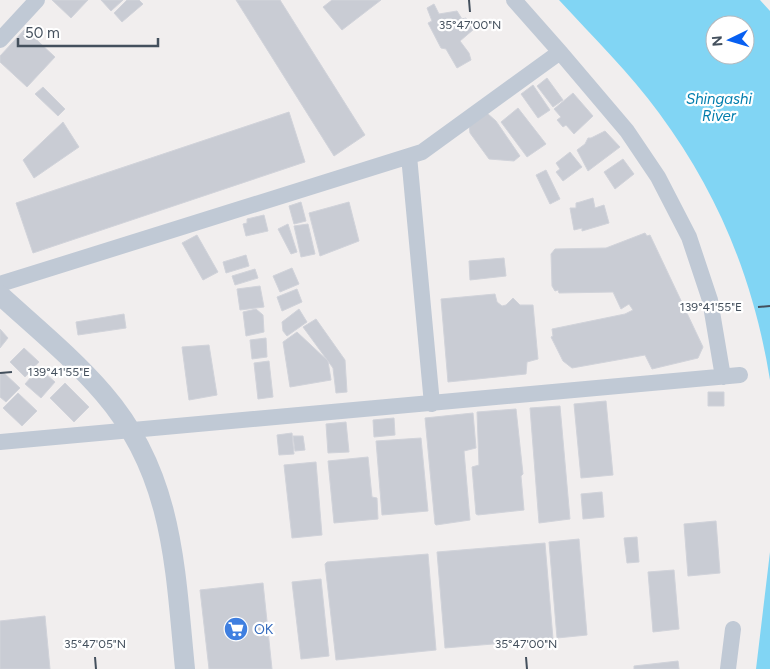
<svg xmlns="http://www.w3.org/2000/svg" width="770" height="669" font-family="Figtree,sans-serif">
<rect width="100%" height="100%" fill="#f1eeee"/>
<!-- water -->
<path fill="#81d5f4" fill-rule="evenodd" d="M559,0H760L770,11V380C754,281 719,194 659,113C630,73 593,37 559,0ZM715,25H745V55H715Z
M770,552V669H756Z"/>
<!-- building -->
<path fill="#c9ccd4" stroke="#d1d3da" d="M52,0H88L71,18Z
M101,0H123L111,11Z
M127,0H139L143,4L122,22L114,13Z
M236,0H280L365,135L334,156Z
M332,0H381L342,30L323,7Z
M434,4L439,14L457,11L462,19L466,18L474,29L460,41L469,53L471,60L457,68L446,49L441,48L428,23L432,21L427,8Z
M25,29L55,57L27,87L0,62V56Z
M547,78L563,100L553,107L537,86Z
M533,85L550,110L538,118L521,94Z
M43,87L65,109L58,116L35,94Z
M573,93L593,116L574,134L566,125L563,127L557,120L561,117L554,109Z
M518,108L546,144L527,157L501,122Z
M289,112L305,162L33,253L16,203Z
M487,113L496,121L520,156L514,161L489,159L470,133L469,125Z
M63,122L79,147L34,178L23,160Z
M605,131L620,147L588,171L577,150L585,144L588,138H591Z
M570,152L582,167L563,181L556,172L560,169L556,163Z
M623,159L634,174L615,189L604,172Z
M546,170L560,199L550,204L536,175Z
M593,198L595,208L604,205L609,223L582,231V228L574,230L570,208H576V203L580,202Z
M301,202L306,221L294,224L289,206Z
M349,202L359,241L320,256L309,213Z
M264,215L268,231L246,236L243,224L247,223V219Z
M288,224L297,252L291,254L278,229Z
M308,224L315,254L301,257L294,226Z
M645,233L647,236L650,235L703,347L698,358L652,369L645,355L572,368L563,361L551,337L553,336L552,329L625,314L633,310L629,304L621,309L613,292L559,293L558,290L555,291L552,286L551,254L555,249L606,248Z
M197,235L218,272L203,280L182,243Z
M246,255L249,266L226,273L223,262Z
M504,258L506,276L470,280L469,261Z
M292,268L299,284L280,292L273,276Z
M255,269L258,278L235,285L232,276Z
M260,286L264,307L240,310L237,289Z
M297,289L302,302L282,311L277,297Z
M495,294L497,302L502,306L506,305L513,298L520,305H533L538,359L527,362L526,374L448,382L441,299Z
M256,309L263,315L264,332L246,336L243,312Z
M299,309L307,322L287,336L283,331L282,322Z
M124,314L126,328L78,335L76,322Z
M316,319L345,360L347,392L336,393L333,368L303,327Z
M0,329L8,338L0,348Z
M297,332L328,361L331,380L290,387L283,342Z
M266,338L267,357L252,359L250,340Z
M209,345L217,395L189,400L182,347Z
M24,348L39,362L25,377L10,362Z
M269,361L273,397L258,399L254,363Z
M39,368L55,382L41,398L25,384Z
M3,372L20,388L6,402L0,397V375Z
M65,383L89,407L74,422L50,398Z
M708,392H724V406H708Z
M18,393L37,411L22,426L3,408Z
M606,401L613,475L581,478L574,404Z
M560,406L570,519L539,523L530,408Z
M516,409L523,474L521,476L524,510L478,515L476,514L472,467L479,465L477,412Z
M473,413L476,448L464,451L470,520L436,525L435,524L425,418Z
M394,418L395,435L374,437L373,420Z
M346,422L349,452L328,453L326,424Z
M292,433L294,454L279,455L277,435Z
M293,436H303L305,450L295,451Z
M421,438L428,511L382,515L376,441Z
M368,457L372,497L377,498L378,519L334,523L328,461Z
M316,462L322,535L292,538L284,465Z
M602,492L604,517L583,519L581,494Z
M716,521L720,573L688,576L684,524Z
M637,537L639,562L627,563L624,538Z
M579,539L587,635L557,638L549,542Z
M545,543L553,639L445,648L437,552Z
M428,554L436,650L336,660L325,564L327,562Z
M674,570L679,629L653,632L648,572Z
M321,579L329,656L301,659L292,582Z
M263,583L272,669H209L200,590Z
M45,616L50,669H0V621Z
M678,661L679,669H634V666Z"/>
<g fill="none" stroke-linecap="round" stroke-linejoin="round">
<!-- minor -->
<path stroke="#c0c9d5" stroke-width="16" d="M514,0L560,52L627,131L658,177L689,237L710,300L723,377
M0,40L37,0
M409,156L432,404
M0,284L422,152L560,52
M0,442L740,375
M728,669L733,629"/>
<!-- tertiary -->
<path stroke="#c0c9d5" stroke-width="20" d="M0,295C35,327 73,358 104,394C174,475 175,569 185,669"/>
</g>
<!-- ticks -->
<path fill="none" stroke="#44505d" stroke-width="2" d="M469,0L470,12M758,307L770,306M0,373L12,372M95,657L96,669M526,657L527,669"/>
<!-- icons -->
<defs>
<g id="supermarket-disc" transform="scale(1.25)"><circle r="9.5" fill="#3f7fe0" stroke="#fff"/><path d="M-6-5.5h2.5l.6 2H6L4.5 2H-2.5L-4.4-4H-6ZM-1.5 3.2a1.3 1.3 0 1 0 .1 0ZM3 3.2a1.3 1.3 0 1 0 .1 0Z" fill="#fff"/></g>
</defs>
<g fill-rule="evenodd">
<use href="#supermarket-disc" x="236" y="629"/>
</g>
<g text-anchor="middle" dominant-baseline="central" stroke-width="4.5" stroke-linejoin="round" paint-order="stroke">
<!-- shop labels -->
<g font-size="14" fill="#366cbe" stroke="#fff" text-anchor="start">
<text x="254" y="629">OK</text>
</g>
<!-- water labels -->
<g font-size="15" font-style="italic" fill="#017dad" stroke="#fff">
<text x="719" y="99">Shingashi<tspan x="719" dy="17">River</tspan></text>
</g>
</g>
<g font-size="12" text-anchor="middle" fill="#44505d" stroke="#fff" stroke-width="4.5" stroke-linejoin="round" paint-order="stroke">
<text x="470" y="29">35°47'00"N</text>
<text x="711" y="311">139°41'55"E</text>
<text x="59" y="376">139°41'55"E</text>
<text x="95" y="648">35°47'05"N</text>
<text x="526" y="648">35°47'00"N</text>
</g>
<!-- north arrow -->
<g transform="translate(730 40) rotate(265)"><circle r="24" fill="#ffffff" stroke="#b4b9be"/>
<path d="M0-4L9 19L0 12L-9 19Z" fill="#075ff1"/>
<text y="-8" font-size="14" font-weight="bold" text-anchor="middle" fill="#44505d">N</text>
</g>
<!-- scale -->
<path d="M18 38v8h140v-8" fill="none" stroke="#44505d" stroke-width="2.5"/>
<text x="25" y="38" font-size="15" fill="#44505d" stroke="#ffffff" stroke-width="4" paint-order="stroke">50 m</text>
</svg>
